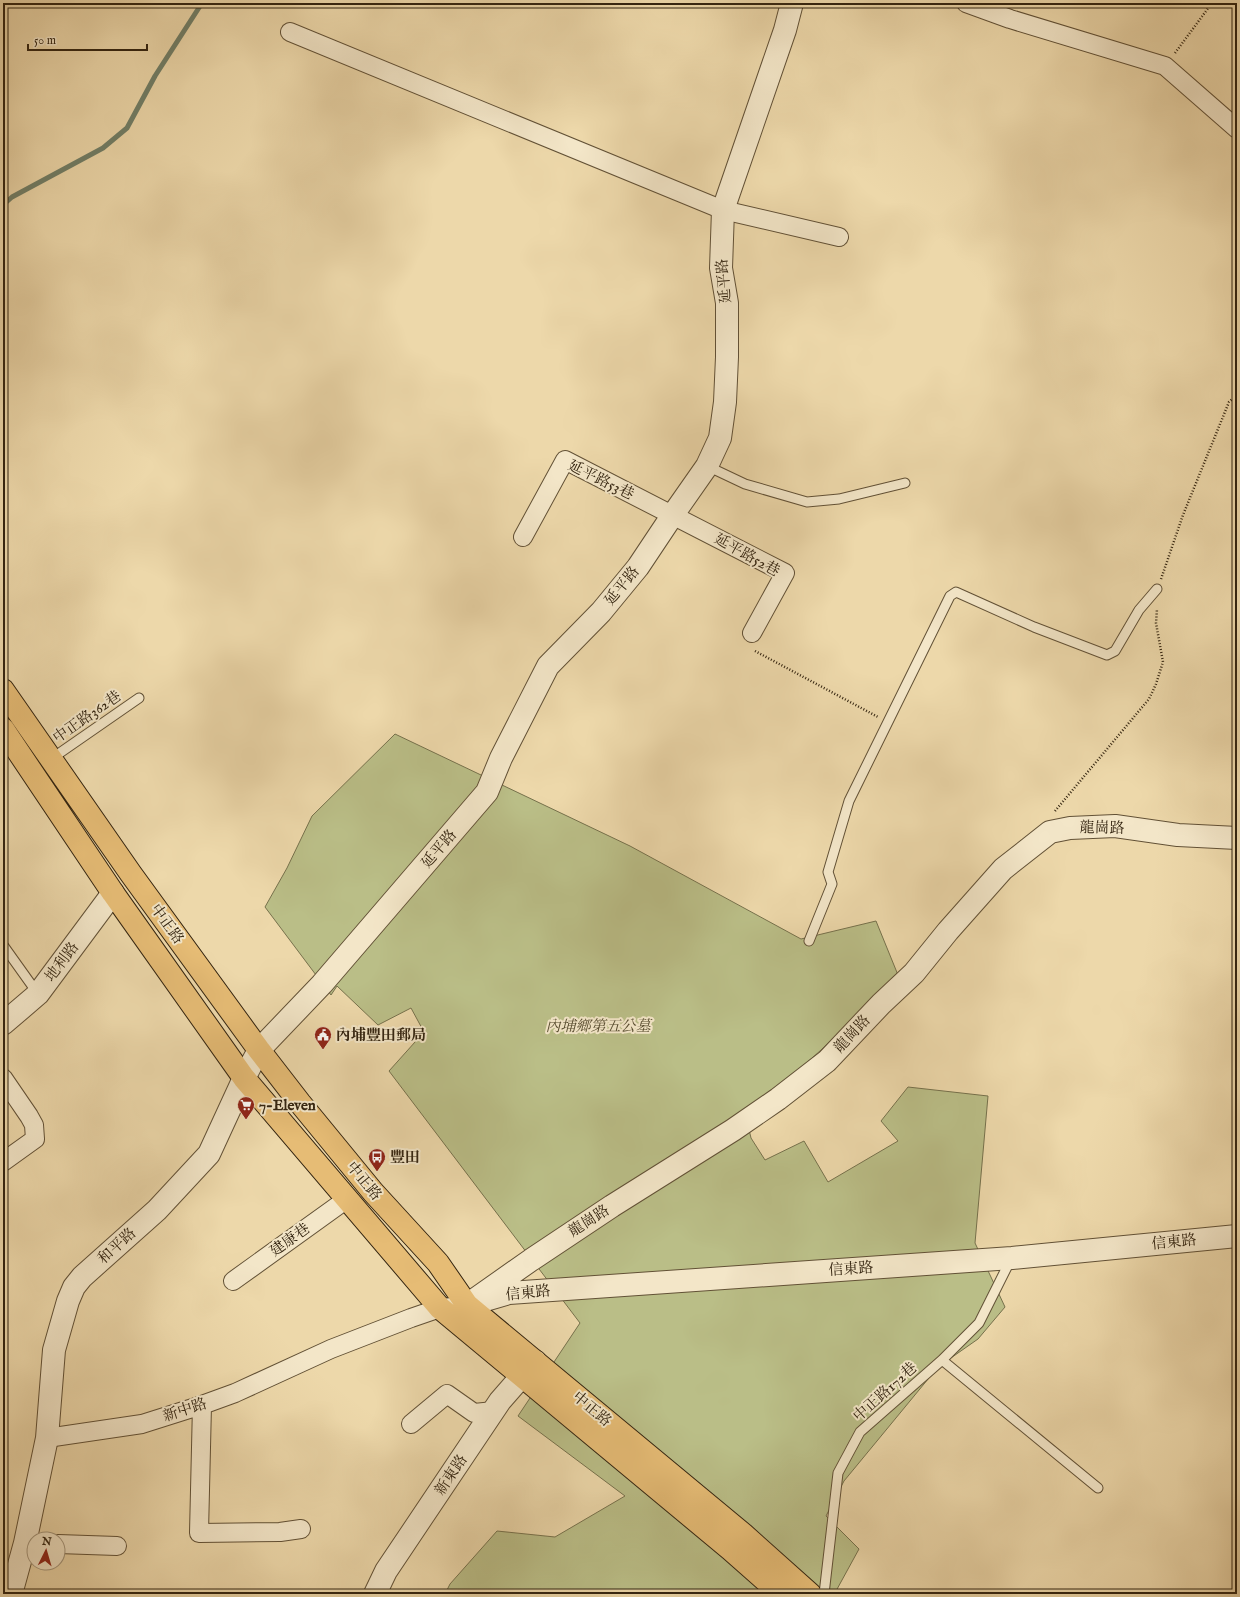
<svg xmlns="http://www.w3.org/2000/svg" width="1240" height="1597" font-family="'IM FELL English','Noto Serif TC',serif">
<rect width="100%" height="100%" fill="#edd8aa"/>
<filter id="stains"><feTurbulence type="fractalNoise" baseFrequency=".005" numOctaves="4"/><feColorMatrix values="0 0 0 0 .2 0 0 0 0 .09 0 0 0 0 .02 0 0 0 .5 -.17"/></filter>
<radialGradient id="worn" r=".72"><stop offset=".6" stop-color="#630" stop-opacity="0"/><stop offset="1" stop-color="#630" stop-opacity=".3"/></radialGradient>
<!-- green -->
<path fill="#babe87" stroke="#76714c" d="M395,734L630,846L801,939L876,921L898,975L821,1050L746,1117L751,1138L765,1160L804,1141L828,1182L898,1141L881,1121L908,1087L988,1096L975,1243L1005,1307L978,1339L938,1367L844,1481L826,1516L859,1549L836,1591L840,1594H445L450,1584L497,1531L555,1537L625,1496L518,1416L580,1323L389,1071L424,1032L411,1008L378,1025L337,986L331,995L265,907L287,868L312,816Z"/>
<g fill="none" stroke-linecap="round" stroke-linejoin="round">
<!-- stream -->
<path stroke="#717f68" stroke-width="5" d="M3,205L12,197L103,148L127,128L155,76L202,3"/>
<!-- service casing -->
<g stroke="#625136" stroke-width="11">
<path id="service" d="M707,466L745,484L807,502L839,499L905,483
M51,759L139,698
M809,941L832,884L828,872L849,801L950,596L956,592L1034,627L1107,655L1115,651L1139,610L1157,589
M3,945L38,994
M942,1360L1098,1488
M824,1594L838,1473L860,1432L942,1360L979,1323L1011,1259"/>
</g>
<!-- minor casing -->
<g stroke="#625136" stroke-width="20">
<path id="minor" d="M966,3L1010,19L1165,66L1237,129
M290,32L723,210L839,237
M523,537L565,460L785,573L752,633
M3,1078L29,1116L34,1125L35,1139L3,1162
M233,1281L347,1199
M202,1405L199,1533L280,1532L301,1529
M411,1424L447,1394L474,1413L494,1411
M47,1438L142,1424L202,1405L235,1393L331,1349L411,1318L440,1308L453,1307
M58,1544L117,1546"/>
</g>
<!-- tertiary casing -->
<g stroke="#625136" stroke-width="24">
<path id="tertiary" d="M3,1024L38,994L113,893
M482,1301L509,1293L1012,1258L1237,1236
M467,1305L531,1260L612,1206L733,1130L778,1099L827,1061L881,1004L914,973L948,931L1003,869L1050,832L1070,828L1115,826L1178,835L1237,838
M11,1594L25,1543L47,1438L54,1350L68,1301L74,1287L82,1277L157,1210L209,1154L244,1078L259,1050L322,984L487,792L501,758L548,666L601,612L638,567L672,516L707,466L720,438L725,402L727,357V303L721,268L723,210L785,30L792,3
M375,1594L386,1571L500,1401L535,1361"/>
</g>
<!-- primary casing -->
<g stroke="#332410" stroke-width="24">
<path id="primary" d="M3,690L131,874L259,1050L300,1103L373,1192L438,1263L467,1305L743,1534L810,1594
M3,729L113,893L244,1078L440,1308L730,1549L781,1594"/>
</g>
<!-- path -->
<path stroke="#332410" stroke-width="2.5" stroke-dasharray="1 2" stroke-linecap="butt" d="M1175,53L1212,3
M1161,579L1183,515L1229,402L1237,395
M755,651L878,717
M1055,811L1149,699L1156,684L1163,662L1156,623L1157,609"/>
<!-- service -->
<use href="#service" stroke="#f3e6c8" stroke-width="9"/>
<!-- minor -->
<use href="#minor" stroke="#f3e6c8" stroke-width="18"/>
<!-- tertiary -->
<use href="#tertiary" stroke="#f3e6c8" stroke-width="22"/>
<!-- primary -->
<use href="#primary" stroke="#e6bc75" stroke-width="22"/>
</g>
<!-- icons -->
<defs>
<g id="civic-pin" transform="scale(0.9)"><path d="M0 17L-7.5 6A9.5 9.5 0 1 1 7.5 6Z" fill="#8f2418" stroke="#f3e6c8"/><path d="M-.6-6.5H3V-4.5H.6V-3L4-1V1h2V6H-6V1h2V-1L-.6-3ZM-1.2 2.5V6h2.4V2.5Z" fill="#fff"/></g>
<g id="supermarket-pin" transform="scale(0.9)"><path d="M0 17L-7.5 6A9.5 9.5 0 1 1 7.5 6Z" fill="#8f2418" stroke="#f3e6c8"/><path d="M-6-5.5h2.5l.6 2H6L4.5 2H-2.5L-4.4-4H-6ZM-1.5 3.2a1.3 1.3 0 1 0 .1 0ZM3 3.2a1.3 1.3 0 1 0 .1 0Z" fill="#fff"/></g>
<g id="bus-pin" transform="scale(0.9)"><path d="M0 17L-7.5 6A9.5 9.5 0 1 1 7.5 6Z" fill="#8f2418" stroke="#f3e6c8"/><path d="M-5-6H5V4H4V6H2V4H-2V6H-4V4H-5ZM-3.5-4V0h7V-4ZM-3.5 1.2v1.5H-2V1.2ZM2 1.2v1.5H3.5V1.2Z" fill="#fff"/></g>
</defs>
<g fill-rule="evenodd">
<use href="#civic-pin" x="323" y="1035"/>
<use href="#supermarket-pin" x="246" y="1105"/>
<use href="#bus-pin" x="377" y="1157"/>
</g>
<g text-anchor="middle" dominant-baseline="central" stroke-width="4" stroke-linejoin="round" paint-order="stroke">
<!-- street labels -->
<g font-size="15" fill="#332410" stroke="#f3e6c8">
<text transform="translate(724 281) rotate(-95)">延平路</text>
<text transform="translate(601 480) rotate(26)">延平路53巷</text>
<text transform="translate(747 555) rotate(29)">延平路52巷</text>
<text transform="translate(622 586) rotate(-51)">延平路</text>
<text transform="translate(87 717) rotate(-35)">中正路362巷</text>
<text transform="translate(1102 828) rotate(1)">龍崗路</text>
<text transform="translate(439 849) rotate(-49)">延平路</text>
<text transform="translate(167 924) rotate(54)">中正路</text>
<text transform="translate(62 962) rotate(-53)">地利路</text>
<text transform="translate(852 1034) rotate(-47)">龍崗路</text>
<text transform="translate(364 1181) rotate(50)">中正路</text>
<text transform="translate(589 1221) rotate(-33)">龍崗路</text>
<text transform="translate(290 1240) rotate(-36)">建康巷</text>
<text transform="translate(1174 1242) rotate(-6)">信東路</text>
<text transform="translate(117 1246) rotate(-42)">和平路</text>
<text transform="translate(851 1269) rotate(-4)">信東路</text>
<text transform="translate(528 1293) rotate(-6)">信東路</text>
<text transform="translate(885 1392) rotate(-42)">中正路172巷</text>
<text transform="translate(592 1409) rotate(40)">中正路</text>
<text transform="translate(185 1410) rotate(-18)">新中路</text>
<text transform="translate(451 1475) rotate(-56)">新東路</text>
</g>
<!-- park labels -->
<g font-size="15" font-style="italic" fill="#554a2e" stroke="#f3e6c8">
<text x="598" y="1026">內埔鄉第五公墓</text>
</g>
<!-- poi labels -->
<g font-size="15" font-weight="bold" fill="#332410" stroke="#f3e6c8" text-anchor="start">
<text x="336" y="1035">內埔豐田郵局</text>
<text x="259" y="1105">7-Eleven</text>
<text x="390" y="1157">豐田</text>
</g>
</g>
<!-- margin -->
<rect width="1240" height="1597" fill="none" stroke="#edd8aa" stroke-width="16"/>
<rect x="4" y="4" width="1232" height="1589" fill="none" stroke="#332410" stroke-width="2"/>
<rect x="8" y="8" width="1224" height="1581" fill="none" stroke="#332410"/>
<!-- north arrow -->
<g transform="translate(46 1551) rotate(5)"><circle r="19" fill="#f3e6c8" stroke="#a6987e"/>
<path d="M0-3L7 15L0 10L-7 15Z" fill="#8f2418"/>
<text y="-6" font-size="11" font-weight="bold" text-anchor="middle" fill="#332410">N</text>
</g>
<!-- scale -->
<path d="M28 44v6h119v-6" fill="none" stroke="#332410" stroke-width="2"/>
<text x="34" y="44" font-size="12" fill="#332410" stroke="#f3e6c8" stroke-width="3" paint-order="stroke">50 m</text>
<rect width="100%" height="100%" filter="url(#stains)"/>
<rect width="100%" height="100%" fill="url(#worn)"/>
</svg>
